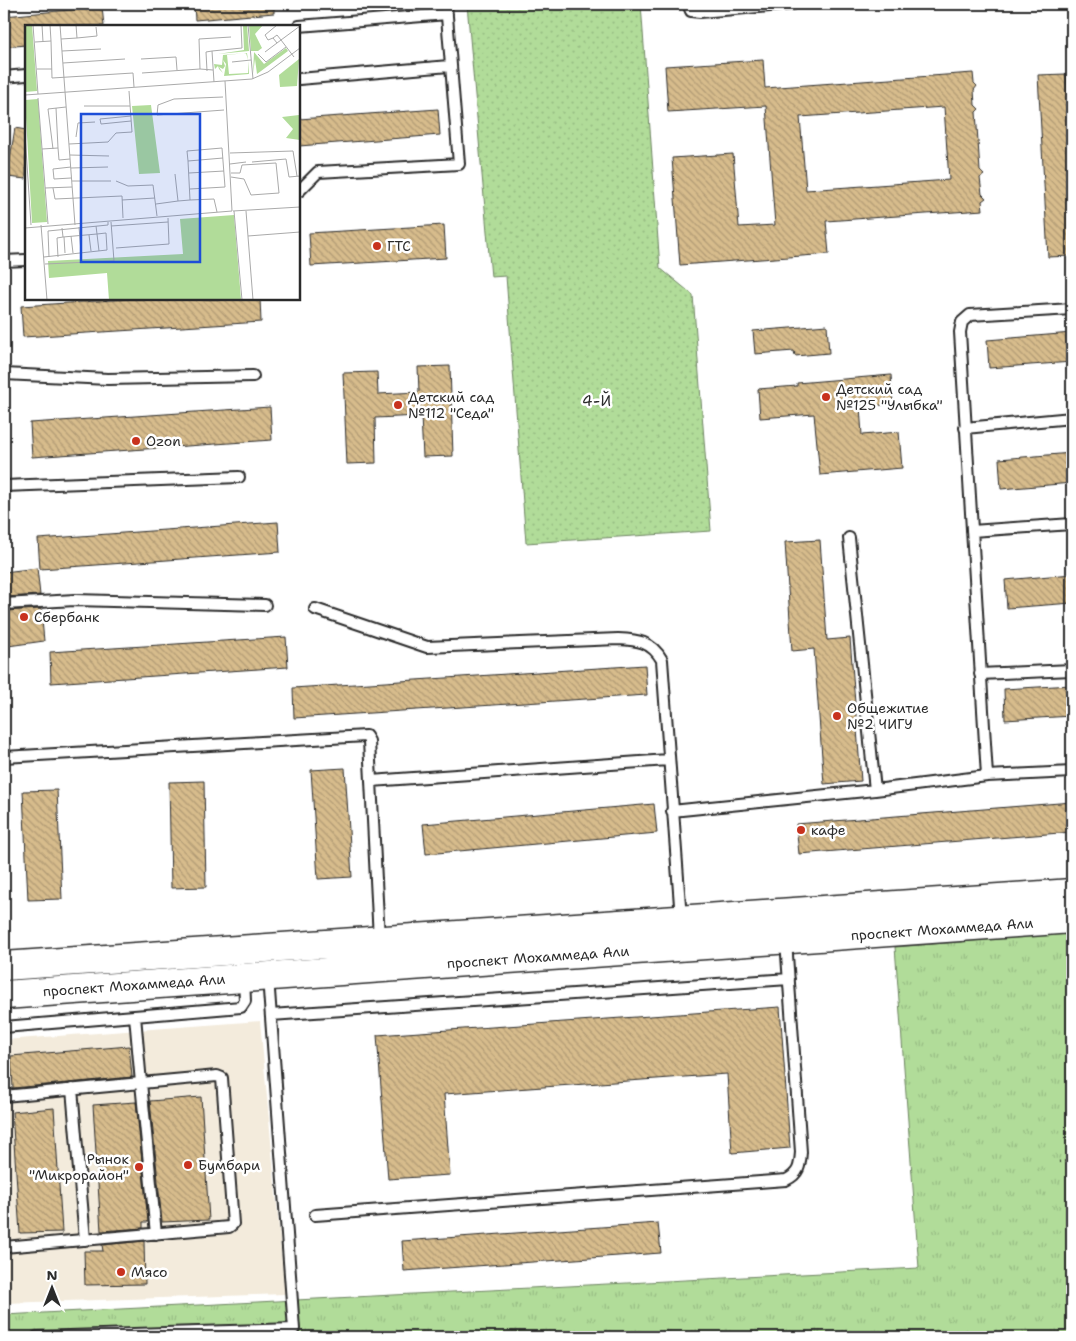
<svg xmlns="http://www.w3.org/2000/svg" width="1076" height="1341" font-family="'Shantell Sans',sans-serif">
<defs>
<pattern id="grass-tufts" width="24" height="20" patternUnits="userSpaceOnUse" patternTransform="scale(1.25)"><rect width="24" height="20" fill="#b1dc99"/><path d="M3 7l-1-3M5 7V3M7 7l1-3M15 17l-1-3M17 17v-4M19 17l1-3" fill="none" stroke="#98bd84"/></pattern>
<pattern id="park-dots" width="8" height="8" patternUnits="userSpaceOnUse" patternTransform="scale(1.25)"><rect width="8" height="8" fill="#b1dc99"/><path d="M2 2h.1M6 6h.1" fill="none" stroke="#98bd84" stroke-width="1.8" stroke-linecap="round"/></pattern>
<pattern id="building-back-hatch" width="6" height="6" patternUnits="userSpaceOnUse" patternTransform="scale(1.25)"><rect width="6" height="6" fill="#d7bc8c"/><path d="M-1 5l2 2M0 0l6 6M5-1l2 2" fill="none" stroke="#af9973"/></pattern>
</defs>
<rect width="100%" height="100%" fill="#fff"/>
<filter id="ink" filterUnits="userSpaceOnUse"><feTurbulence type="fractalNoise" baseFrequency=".02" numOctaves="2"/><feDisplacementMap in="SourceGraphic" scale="10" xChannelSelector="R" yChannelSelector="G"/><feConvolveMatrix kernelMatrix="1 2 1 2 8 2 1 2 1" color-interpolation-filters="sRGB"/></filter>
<g filter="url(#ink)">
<!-- built -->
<path fill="#f3ebdc" d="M260,1021L285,1294L4,1303V1040Z"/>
<!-- grass -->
<path fill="url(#grass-tufts)" stroke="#6e8462" d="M1072,933V1337H4V1315L919,1268L895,947Z"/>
<!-- park -->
<path fill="url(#park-dots)" stroke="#6e8462" d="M467,4H641L660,268L693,295L711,531L526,543L506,276L491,277Z"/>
<!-- building -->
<path fill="url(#building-back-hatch)" stroke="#2b2b2b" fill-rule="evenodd" d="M194,4H274V13L195,20Z
M102,7L104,26H26V45L4,47V16Z
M763,60L765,88L973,73L974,83L977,86L974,90L975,105L979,109L976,112L980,171L984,175L980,178L982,194L986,198L982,201L983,210L826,221L829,254L680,265L672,158L733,154L739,227L775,225L766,106L668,112L665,66ZM944,107L949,180L806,190L800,117Z
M1066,74L1072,148V256L1048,257L1038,75Z
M438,109L440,135L299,146V119Z
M15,128L26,130V179L7,177Z
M444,225L446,258L311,266L309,233Z
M129,299H260L261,322L23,337L21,306Z
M827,325L829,353L795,356L794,351L755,354L753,331Z
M1072,333V362L989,368L987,340Z
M450,366L453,456L423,457L421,416L375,418L376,463L347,464L343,373L377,372L378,394L419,392L418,367Z
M891,375L893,404L860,407L862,435L899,432L902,468L820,475L814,414L760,418L758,389L797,386V383Z
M270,407L272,440L32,457L30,423Z
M1072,453V483L1001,489L999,459Z
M278,522L280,552L40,569L38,539Z
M820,540L827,640L850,638L861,781L824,784L814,649L792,651L785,542Z
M37,568L40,595L4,597V572Z
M1072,574V603L1007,608L1005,580Z
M41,609L44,641L8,646L5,611Z
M286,637L288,667L51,683L50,652Z
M645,665L647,695L294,718L293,688Z
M1072,685V716L1005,720L1004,689Z
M345,768L352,877L318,879L311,770Z
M204,781L206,887L171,888L169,782Z
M57,790L62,899L28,900L23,791Z
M1072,802V832L799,854L796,824Z
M654,804L657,833L426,854L423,824Z
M780,1007L790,1148L732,1153L727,1074L444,1094L450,1175L388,1179L377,1035Z
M129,1046L132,1077L13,1088L11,1056Z
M201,1097L209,1220L162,1222L150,1101Z
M136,1102L148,1222H143V1228L101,1231L93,1105Z
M54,1108L62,1232L20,1233L12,1112Z
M658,1223L661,1253L404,1271L402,1241Z
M144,1241L145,1284L85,1285L84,1251H103L102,1245Z"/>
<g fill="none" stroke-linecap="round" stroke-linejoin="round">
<!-- lane casing -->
<g stroke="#2b2b2b" stroke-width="14">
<path id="lane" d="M688,4L691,11L700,12L793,4
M299,26L447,14
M4,77L26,75
M299,79L449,66
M299,191L318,172L459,164L446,4
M4,261L26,260
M1072,309L970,315L962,322L960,332L987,776L1072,772
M4,374L108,379L253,376
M965,428L1072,418
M4,486L239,477
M972,531L1072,524
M849,538L875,790L987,776
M4,604L75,600L265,605
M315,609L427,647L618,639C638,640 651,641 662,660L681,919
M980,674L1072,670
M4,757L366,736L369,741L379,939
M371,781L668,760
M672,811L875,790
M271,1015L789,979
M4,1027L241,1007L245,1001L244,978
M72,1089L85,1240
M4,1096L141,1083L156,1234
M315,1215L786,1180C799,1174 800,1166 801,1152L786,941
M4,1247L229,1227L233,1224L222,1078L217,1076L141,1083L135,1016
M37,1337L294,1329L268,977"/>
</g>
<!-- primary casing -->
<g stroke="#2b2b2b" stroke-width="31">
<path id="primary" d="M4,966L1072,893
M4,995L1072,919"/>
</g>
<!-- path -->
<path stroke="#2b2b2b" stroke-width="3" stroke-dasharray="1 4" stroke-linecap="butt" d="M1059,1162L1072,1161"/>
<!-- lane -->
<use href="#lane" stroke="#fff" stroke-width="10"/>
<!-- primary -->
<use href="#primary" stroke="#fff" stroke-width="28"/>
</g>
</g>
<!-- markers -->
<g fill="#c8321e" stroke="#fff" stroke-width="2">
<circle cx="377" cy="246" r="5"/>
<circle cx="826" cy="397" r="5"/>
<circle cx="398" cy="405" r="5"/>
<circle cx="136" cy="441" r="5"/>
<circle cx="24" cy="617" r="5"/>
<circle cx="837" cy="716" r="5"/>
<circle cx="801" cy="830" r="5"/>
<circle cx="188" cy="1165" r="5"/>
<circle cx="139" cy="1167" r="5"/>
<circle cx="121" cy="1272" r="5"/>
</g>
<g text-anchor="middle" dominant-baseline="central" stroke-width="5" stroke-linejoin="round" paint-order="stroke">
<!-- poi labels -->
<g font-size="14" fill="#2b2b2b" stroke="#fff" text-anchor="start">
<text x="387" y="246">ГТС</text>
<text x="836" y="389">Детский сад<tspan x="836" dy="16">№125 "Улыбка"</tspan></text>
<text x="408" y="397">Детский сад<tspan x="408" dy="16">№112 "Седа"</tspan></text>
<text x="146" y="441">Ozon</text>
<text x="34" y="617">Сбербанк</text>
<text x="847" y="708">Общежитие<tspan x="847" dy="16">№2 ЧИГУ</tspan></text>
<text x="811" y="830">кафе</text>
<text x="129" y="1159" text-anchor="end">Рынок<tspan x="129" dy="16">"Микрорайон"</tspan></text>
<text x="198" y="1165">Бумбари</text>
<text x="131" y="1272">Мясо</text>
</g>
<!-- street labels -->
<g font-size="14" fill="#2b2b2b" stroke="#fff">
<text transform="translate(942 929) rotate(-4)">проспект Мохаммеда Али</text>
<text transform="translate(538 957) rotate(-4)">проспект Мохаммеда Али</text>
<text transform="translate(134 985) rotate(-4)">проспект Мохаммеда Али</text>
</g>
<!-- neighbourhood labels -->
<g font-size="15" letter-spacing="1" fill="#2b2b2b" stroke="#fff">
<text x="597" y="401">4-Й</text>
</g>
</g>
<!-- overview -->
<g transform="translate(25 25)">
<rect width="275" height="275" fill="#fff"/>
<path d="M0,0H7L12,66L0,67ZM218,0H222L224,26L193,29L219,25ZM224,0H238L230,9L237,23L233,26H226ZM261,23L263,26L232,49L230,34L228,49L229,27L239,39ZM221,28L202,30L204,49L223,48V36L224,49L199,51L201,39L198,35L200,41L198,44L194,42L198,48L194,44L193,41L190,44L189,39L197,40L198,30L222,28L223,35ZM274,34L272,61L255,62L254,50ZM274,90L275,115L261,113L268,104L257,92ZM209,190L216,274L84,275L82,248L24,253L23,236L158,229L155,194Z" fill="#b1dc99"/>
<path d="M13,74L22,197L7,198L0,75ZM126,80L135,148L114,149L107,81Z" fill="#b1dc99"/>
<path fill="none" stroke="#aaa" stroke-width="1" d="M8,0L13,69M17,0L18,17M25,0L26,16M35,0L50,200M223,0L228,54M52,13L72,11L71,2M36,14L52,13L51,0M10,17L26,16L27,53L108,48L109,62M252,18L248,13L243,15L240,10L252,0M37,26L76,24M240,27L256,15L252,10L248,13M233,29L241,37L261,22M269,32L256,15L275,1M116,34L151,32L152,45M207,37L226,35M38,38L100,34M12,44H27M188,45L175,44L174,14L206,12M182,46L181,27L187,26M117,48L175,44M189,57L187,26L217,23L216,0M0,70L227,54L243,47L275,23M198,72L149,74L133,80L132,90L199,85M13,73L23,199M59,81H105M31,83L33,123M106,91L75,94L76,99L106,96M0,109L6,200M51,112L53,98L70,97M44,119L83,117L91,108L107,107L104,66M17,124L33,123L34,135L45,134M28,124L23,84L41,82M205,128L268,126L272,151M45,130L84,131M163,136L198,133M227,137L261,134L264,152L275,151M205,139L221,137M46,142L28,144L29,154L46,153M46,143L83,142M164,148L199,146M206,148H215L217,140L251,138L254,168L226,170L219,154L206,152M150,149L153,176L165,175M47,156H86M91,156L103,161L128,160L132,191M20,163L47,162M28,163L30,174L97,171L98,193M165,164L200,162L197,123L162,126L163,136L165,175L189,174L192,187M97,175L130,173M131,179L153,176M208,186L275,182M209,186L217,275M221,186L228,275M16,200L22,275M86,201L143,197M54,202L56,227M0,203L207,186L200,56M64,210L66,226M46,211L48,228M223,211L275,207M38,212L72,209L74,226M39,212L40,228M91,223L144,219L143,193M19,232L82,225L81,208L72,209L71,201M24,232L23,206L83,200V197M33,232L32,213L38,212L37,203M20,239L89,236L86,197"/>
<path fill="#1d4ed8" fill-opacity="0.15" stroke="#1d4ed8" stroke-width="2.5" d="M56,89H175V237H56Z"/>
<rect width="275" height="275" fill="none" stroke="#2b2b2b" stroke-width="2.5"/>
</g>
<!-- margin -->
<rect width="1076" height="1341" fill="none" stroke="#fff" stroke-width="20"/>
<rect x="10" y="10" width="1056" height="1321" fill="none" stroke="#2b2b2b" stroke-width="2" filter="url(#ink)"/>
<!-- north arrow -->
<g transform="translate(52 1288)" stroke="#ffffff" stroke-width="4" paint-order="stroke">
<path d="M0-4L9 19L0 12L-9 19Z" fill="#2b2b2b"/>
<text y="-8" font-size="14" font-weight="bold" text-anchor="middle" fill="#2b2b2b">N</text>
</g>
</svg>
